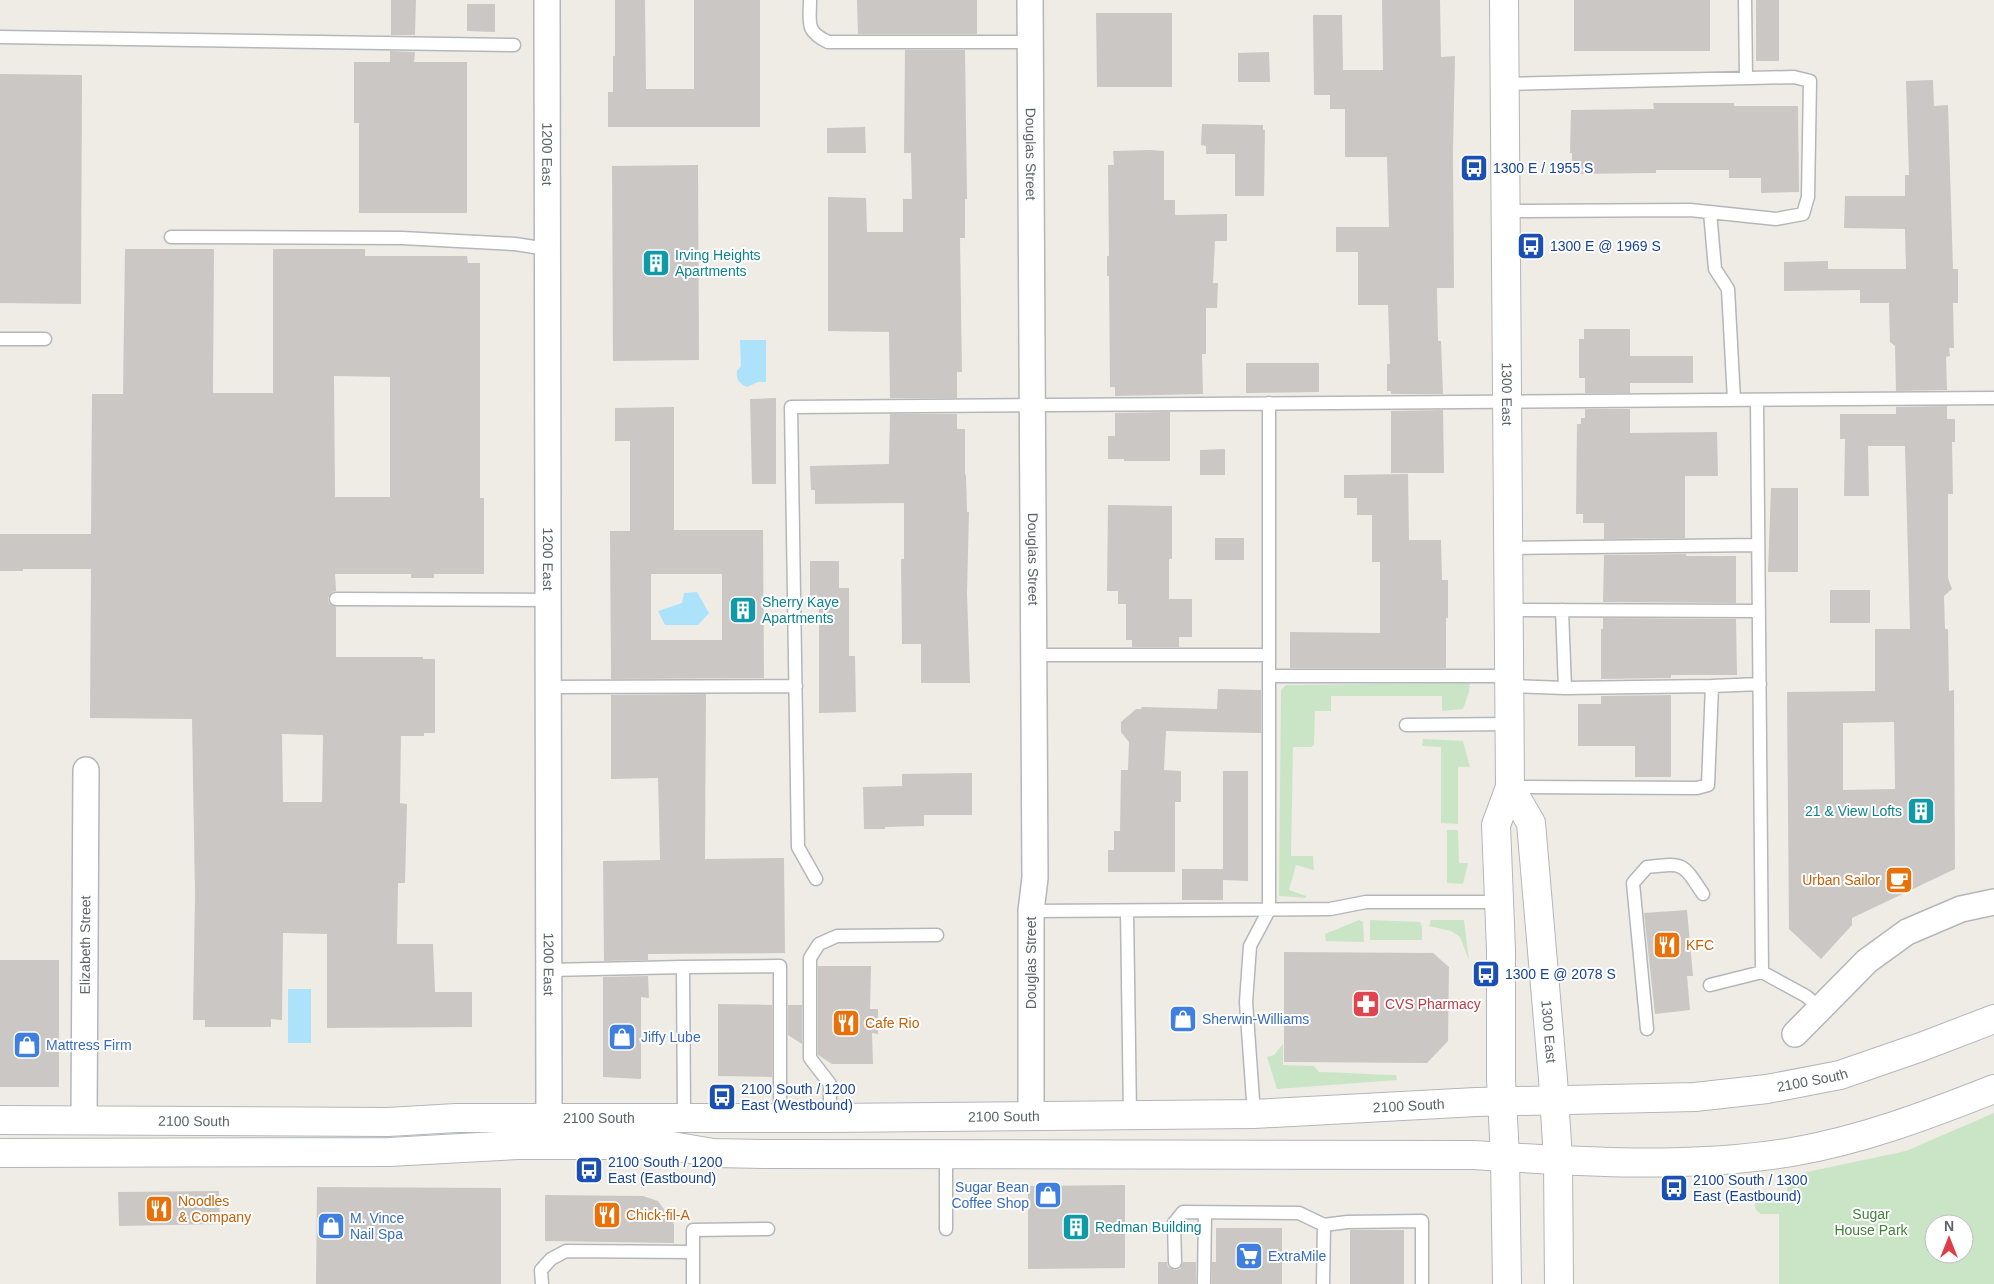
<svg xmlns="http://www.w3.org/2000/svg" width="1994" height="1284" font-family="Helvetica,sans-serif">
<rect width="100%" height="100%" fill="#efece6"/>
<!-- green -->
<path fill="#c9e5c5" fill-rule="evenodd" d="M1470,683L1469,692L1463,709L1442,711V696H1331V711H1315L1314,745L1311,747H1293L1291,856H1313L1314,870L1296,865L1289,890L1306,896V898L1279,896L1281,690L1286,685Z
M1423,739L1463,741L1470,767H1458V824L1441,823V747L1422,746Z
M1447,830H1458L1459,863H1468L1463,884L1447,883Z
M1359,920L1363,922L1364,942L1326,941L1325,934Z
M1370,920L1420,922L1422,926V940H1370Z
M1431,920H1464L1469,960L1460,937L1451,931L1429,926Z
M1283,1044V1065L1314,1066L1319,1072C1345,1072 1370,1075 1396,1075L1397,1080L1277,1089L1267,1057L1274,1055Z
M1994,1113V1284H1779V1214H1761L1756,1210L1753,1191L1787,1192L1788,1176L1906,1151ZM1934,1224H1964V1254H1934Z"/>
<!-- water -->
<path fill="#ace3fa" d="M740,340H766V382H758L747,387C739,383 736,380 737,371L741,366Z
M697,592L709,613L698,625H665L658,611L682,603L684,593Z
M288,989H311V1043H288Z"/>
<!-- building -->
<path fill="#cbc7c4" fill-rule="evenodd" d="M391,0H416L415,35H391Z
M615,0H645L646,89H694V0H760V127H608V92H613V56H615Z
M857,0H977V34H858Z
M1382,0H1440L1441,57L1455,56L1453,152L1454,288H1437L1438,341H1441L1443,394H1391V391H1387V364H1390L1388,305H1358V252H1336V227H1389L1387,157H1345V109H1330V95H1314L1313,15H1342L1343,70H1383Z
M1574,0H1710V51H1574Z
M1756,0H1779V61H1756Z
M467,4H495V32L467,31Z
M1096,13H1172V87H1097Z
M905,50H965L967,199H965V238H960L962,372H957V398H890L889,332L828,331V197L866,198L867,232H903V199H912L911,153H904Z
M390,51L415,52L414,62H467V213H359V123H354V62H390Z
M1269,52L1270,82H1238V53Z
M0,74L82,75L81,304L0,303Z
M1933,80L1934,106L1948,105L1953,269H1958V303H1953L1954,348H1949L1950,356L1946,357L1947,390L1896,391L1895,346L1890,342L1889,303H1860V290L1784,291V262L1828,261V269H1906L1905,229L1844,228L1845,196H1905V175H1909L1906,81Z
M1653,103H1734V106H1798L1799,192L1761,193V178H1729V170H1656V173L1572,174V153H1570L1571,110L1654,109Z
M1202,124L1263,125V130H1265L1264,196H1235V154H1206V146L1201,145Z
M865,127L866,153H827V128Z
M1150,150L1164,151V200H1175V215L1227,214V241H1215L1213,283H1218L1217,308H1206V354H1202L1203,394L1115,396V387H1110L1109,276H1107V256H1109L1108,165H1114L1113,151Z
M698,165L699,360L613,361L612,166Z
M125,249H214L213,393H273V249H365V256H467L468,263H480V498H484V574H434V578H411V574H335L336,591L332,592L328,598L329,603L336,607V657H423V659H435V733H424V736H401L400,803L407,804L405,883H398L397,944H433L435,992H472V1027L327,1028V934L283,933L282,1020L271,1019V1027H205V1020H193L195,895L192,719L90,718L91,569H23V571H0V534H91L92,394H123ZM334,376L390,377V497H335ZM282,734L323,735L322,802H283Z
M1584,329H1630V356H1693V383H1630V393H1585V378H1579V339H1584Z
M1246,363H1319V392L1246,393Z
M776,398V484H752L750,399Z
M1947,406V419H1955V442H1952L1953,494H1948V578L1952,589L1944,596L1945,629H1948L1949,691L1954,690L1955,869L1852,918V925L1821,959L1789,929L1787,692L1875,691V629H1910L1905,446H1868L1869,496H1844L1845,439H1840V414H1896V407ZM1894,722L1895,789L1843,790V723Z
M674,407V530H763L764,678L611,679L610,531H630V441H615V408ZM651,574H722V640H651Z
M1585,409H1630V433L1717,432L1718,476H1685V538L1604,539V523H1583V514H1576L1577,424H1581V418H1585Z
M1443,410L1444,473H1391V411Z
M1170,412V461H1124V459H1108V436H1115V413Z
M890,414H957V429H965V474L966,476L967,512H969L967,593L970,683H921V644H902L901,559H904V503L815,504V490H811L810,466L889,464Z
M1225,449V475H1200V450Z
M1408,474L1409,540H1441L1442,580H1448V618H1446V668H1290V632L1380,633V562H1372V515H1357V498H1344V475Z
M1771,488H1798V572H1768Z
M1108,505L1172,506V559H1169V599H1192V637H1179V647H1132V640H1126V604H1118V591H1107Z
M1215,538H1244V560H1215Z
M1686,554V556H1736V603L1603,602L1604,555Z
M810,561H839V588H849V656H855L856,712L819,713V604H810Z
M1830,590H1870V623H1830Z
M1603,618L1736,619L1737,675H1671V678L1601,679V629H1603Z
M1218,689L1261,690V733L1166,731L1164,770L1181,771V802H1175V872H1108V850H1114V831H1120L1121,770H1128L1129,742L1121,732V722L1136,709H1141L1142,707L1217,709Z
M706,694L705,859L784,858L785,953L648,954V960L604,961L603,861L660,860L658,778L611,779V695Z
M1671,695V777H1635V746H1578V704H1601V696Z
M1223,771H1248V881L1223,880Z
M972,773V815H924V826L885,827V829H864L863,787L902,786V774Z
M1182,869H1223V900H1182Z
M1687,910L1693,976H1687L1690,1010L1655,1014L1644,913Z
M1284,952L1433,953L1449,967L1448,1041L1427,1063L1284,1062Z
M0,960H59V1087H0Z
M818,966H871L870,1009H878V1034L872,1033L873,1064H832L818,1055Z
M648,976L649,998L641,997V1079L603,1077V977Z
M718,1004L772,1005V1077L718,1076Z
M788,1005H802V1044L788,1035Z
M1125,1185V1268L1028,1269V1186Z
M317,1187L501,1188V1284H316Z
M219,1191L220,1224L119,1226L118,1192Z
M545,1195L643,1196L658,1201L674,1224V1243L545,1241Z
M1216,1228H1282V1284H1212V1262H1216Z
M1350,1230H1404V1284H1350Z
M1158,1262H1167L1168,1267L1175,1270L1180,1269L1183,1262H1196V1284H1158Z"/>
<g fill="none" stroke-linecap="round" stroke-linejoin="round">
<!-- service casing -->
<g stroke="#b4b7ba" stroke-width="15">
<path id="service" d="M810,0C810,23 805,31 828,42H1030
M1745,0L1746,78
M0,37L514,45
M1504,84L1794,77L1810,81L1808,197L1803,214L1776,219L1690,210L1505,211
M1710,212L1715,269L1728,289L1734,400
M171,237L402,238L515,244L547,249
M0,339H45
M1508,548L1758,545
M336,599L548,600
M1508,610L1759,611
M1562,610L1565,688
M1033,655H1269
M1269,676H1509
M1509,686L1565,688L1712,686L1708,785L1697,788L1510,787
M1712,686L1760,684
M548,687L796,686
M1406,725L1509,724
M816,879L798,847L791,407L1994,398
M1031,911L1330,909L1366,902H1500
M1127,911L1130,1115
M683,967L780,966V1118
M549,970L683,967L684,1118
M1762,972L1806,996L1820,1008
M1710,985L1762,972L1757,400
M1647,1029L1633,883L1647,867C1684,863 1682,862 1703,894
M1254,1114L1246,1002L1250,946L1269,910V403
M830,1118V1084L810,1058V958L819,944L837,936L937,935
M946,1154V1229
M1324,1225L1347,1222L1422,1221V1284
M1175,1262L1174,1223L1183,1212L1299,1213L1324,1225L1323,1284
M542,1284L541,1270L551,1259L566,1251L693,1252
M693,1284V1230L768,1229
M1204,1284L1205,1213"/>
</g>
<!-- minor casing -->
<g stroke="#b4b7ba" stroke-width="28">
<g id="minor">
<path id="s1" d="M547,0L549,1118"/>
<path id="s2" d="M1030,0L1035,878L1031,911V1116"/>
<path d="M1795,1034L1867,961L1907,932L1961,909L1994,902"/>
<path id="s3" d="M84,1120L86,770"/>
</g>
</g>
<!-- secondary casing -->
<g stroke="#b3b6ba" stroke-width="30">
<g id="secondary">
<path id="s4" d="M1504,0L1510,787L1496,825L1501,950V1079L1505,1157L1507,1284"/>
<path id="s5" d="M1510,787L1531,823L1553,1079L1558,1160L1559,1284"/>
<path id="s6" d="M0,1120L388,1122L456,1118H830L1254,1114L1476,1102L1695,1097L1767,1089L1840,1075L1921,1047L1994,1019"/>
<path d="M0,1153L389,1152L517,1145H666L713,1153L768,1154L1474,1155C1579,1162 1688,1169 1792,1152C1862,1140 1928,1115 1994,1089"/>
</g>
</g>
<!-- service -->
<use href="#service" stroke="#fff" stroke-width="12"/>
<!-- minor -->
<use href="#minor" stroke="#fff" stroke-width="25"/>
<!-- secondary -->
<use href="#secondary" stroke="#fff" stroke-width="28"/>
</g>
<!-- icons -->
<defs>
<g id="bus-square" transform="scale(1.4375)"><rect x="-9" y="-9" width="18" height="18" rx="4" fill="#1a4fb4" stroke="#fff"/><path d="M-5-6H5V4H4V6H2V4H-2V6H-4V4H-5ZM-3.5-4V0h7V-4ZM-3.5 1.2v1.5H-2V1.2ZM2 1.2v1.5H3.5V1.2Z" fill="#fff"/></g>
<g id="building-square" transform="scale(1.4375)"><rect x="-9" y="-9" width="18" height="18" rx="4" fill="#0f9aa8" stroke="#fff"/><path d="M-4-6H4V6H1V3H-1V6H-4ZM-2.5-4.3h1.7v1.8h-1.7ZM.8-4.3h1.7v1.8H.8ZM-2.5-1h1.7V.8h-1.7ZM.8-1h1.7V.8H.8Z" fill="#fff"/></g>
<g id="cafe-square" transform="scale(1.4375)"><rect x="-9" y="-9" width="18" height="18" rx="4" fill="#e8710a" stroke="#fff"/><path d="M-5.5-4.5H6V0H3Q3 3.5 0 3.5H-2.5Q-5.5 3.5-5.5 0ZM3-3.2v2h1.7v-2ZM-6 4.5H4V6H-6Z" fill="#fff"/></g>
<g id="restaurant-square" transform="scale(1.4375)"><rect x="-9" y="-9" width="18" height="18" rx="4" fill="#e8710a" stroke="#fff"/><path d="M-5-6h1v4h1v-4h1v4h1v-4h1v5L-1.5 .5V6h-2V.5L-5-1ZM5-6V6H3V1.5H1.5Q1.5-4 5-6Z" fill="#fff"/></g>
<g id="pharmacy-square" transform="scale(1.4375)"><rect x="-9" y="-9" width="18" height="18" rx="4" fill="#e0444e" stroke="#fff"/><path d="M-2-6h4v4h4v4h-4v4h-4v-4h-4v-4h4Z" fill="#fff"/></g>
<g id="shop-square" transform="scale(1.4375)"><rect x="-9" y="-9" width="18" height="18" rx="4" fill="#3f7fe0" stroke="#fff"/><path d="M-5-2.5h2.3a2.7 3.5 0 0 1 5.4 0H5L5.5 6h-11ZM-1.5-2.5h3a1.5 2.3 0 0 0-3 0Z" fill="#fff"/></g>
<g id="supermarket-square" transform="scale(1.4375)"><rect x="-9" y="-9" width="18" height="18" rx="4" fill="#3f7fe0" stroke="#fff"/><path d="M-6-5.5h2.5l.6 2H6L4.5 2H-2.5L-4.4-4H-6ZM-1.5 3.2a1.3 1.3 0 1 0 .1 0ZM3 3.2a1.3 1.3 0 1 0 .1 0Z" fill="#fff"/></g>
</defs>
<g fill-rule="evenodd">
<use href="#bus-square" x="1474" y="168"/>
<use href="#bus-square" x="1531" y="246"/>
<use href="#building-square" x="656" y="263"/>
<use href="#building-square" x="743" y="610"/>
<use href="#building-square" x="1921" y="811"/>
<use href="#cafe-square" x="1899" y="880"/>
<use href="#restaurant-square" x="1667" y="945"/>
<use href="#bus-square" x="1486" y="974"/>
<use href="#pharmacy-square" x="1366" y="1004"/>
<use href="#shop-square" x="1183" y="1019"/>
<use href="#restaurant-square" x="846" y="1023"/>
<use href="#shop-square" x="622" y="1037"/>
<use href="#shop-square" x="27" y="1045"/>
<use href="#bus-square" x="722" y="1097"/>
<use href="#bus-square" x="589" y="1170"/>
<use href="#bus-square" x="1674" y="1188"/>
<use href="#shop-square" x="1048" y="1195"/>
<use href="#restaurant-square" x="159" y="1209"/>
<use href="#restaurant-square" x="607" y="1215"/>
<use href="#shop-square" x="331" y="1226"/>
<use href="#building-square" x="1076" y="1227"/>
<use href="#supermarket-square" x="1249" y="1256"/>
</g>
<g text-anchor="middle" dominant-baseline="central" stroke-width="4" stroke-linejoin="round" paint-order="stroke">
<!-- street labels -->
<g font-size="14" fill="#5e6266" stroke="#fff">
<text stroke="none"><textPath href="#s2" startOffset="154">Douglas Street</textPath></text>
<text stroke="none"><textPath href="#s1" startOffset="154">1200 East</textPath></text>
<text stroke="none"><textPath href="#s4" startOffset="394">1300 East</textPath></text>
<text stroke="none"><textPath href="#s2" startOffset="559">Douglas Street</textPath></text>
<text stroke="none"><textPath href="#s1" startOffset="559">1200 East</textPath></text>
<text stroke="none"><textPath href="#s3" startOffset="175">Elizabeth Street</textPath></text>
<text transform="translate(1031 963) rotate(-90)">Douglas Street</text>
<text stroke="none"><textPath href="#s1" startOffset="964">1200 East</textPath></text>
<text stroke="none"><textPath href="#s5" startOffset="251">1300 East</textPath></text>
<text stroke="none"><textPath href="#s6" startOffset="1814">2100 South</textPath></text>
<text stroke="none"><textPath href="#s6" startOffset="1409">2100 South</textPath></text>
<text stroke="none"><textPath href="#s6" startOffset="1004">2100 South</textPath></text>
<text stroke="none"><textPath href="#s6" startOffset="599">2100 South</textPath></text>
<text stroke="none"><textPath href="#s6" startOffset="194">2100 South</textPath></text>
</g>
<!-- transit labels -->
<g font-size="14" fill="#164399" stroke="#fff" text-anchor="start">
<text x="1493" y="168">1300 E / 1955 S</text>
<text x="1550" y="246">1300 E @ 1969 S</text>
<text x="1505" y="974">1300 E @ 2078 S</text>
<text x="741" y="1089">2100 South / 1200<tspan x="741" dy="16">East (Westbound)</tspan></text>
<text x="608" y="1162">2100 South / 1200<tspan x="608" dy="16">East (Eastbound)</tspan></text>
<text x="1693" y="1180">2100 South / 1300<tspan x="1693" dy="16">East (Eastbound)</tspan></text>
</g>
<!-- culture labels -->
<g font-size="14" fill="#0d838f" stroke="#fff" text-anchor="start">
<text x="675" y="255">Irving Heights<tspan x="675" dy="16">Apartments</tspan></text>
<text x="762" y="602">Sherry Kaye<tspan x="762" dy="16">Apartments</tspan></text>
<text x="1902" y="811" text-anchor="end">21 &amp; View Lofts</text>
<text x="1095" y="1227">Redman Building</text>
</g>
<!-- food labels -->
<g font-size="14" fill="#c56008" stroke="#fff" text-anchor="start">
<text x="1880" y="880" text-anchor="end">Urban Sailor</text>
<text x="1686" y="945">KFC</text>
<text x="865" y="1023">Cafe Rio</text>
<text x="178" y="1201">Noodles<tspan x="178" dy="16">&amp; Company</tspan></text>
<text x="626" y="1215">Chick-fil-A</text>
</g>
<!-- health labels -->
<g font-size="14" fill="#be3a42" stroke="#fff" text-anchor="start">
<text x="1385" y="1004">CVS Pharmacy</text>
</g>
<!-- shop labels -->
<g font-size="14" fill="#366cbe" stroke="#fff" text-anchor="start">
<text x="1202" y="1019">Sherwin-Williams</text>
<text x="641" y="1037">Jiffy Lube</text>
<text x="46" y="1045">Mattress Firm</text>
<text x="1029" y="1187" text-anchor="end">Sugar Bean<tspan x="1029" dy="16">Coffee Shop</tspan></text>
<text x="350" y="1218">M. Vince<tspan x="350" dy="16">Nail Spa</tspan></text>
<text x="1268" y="1256">ExtraMile</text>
</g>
<!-- park labels -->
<g font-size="14" fill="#40803a" stroke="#fff">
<text x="1871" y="1214">Sugar<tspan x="1871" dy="16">House Park</tspan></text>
</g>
</g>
<!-- north arrow -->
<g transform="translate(1949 1239)"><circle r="24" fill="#ffffff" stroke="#bfc0c2"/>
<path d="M0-4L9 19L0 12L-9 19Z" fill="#df3d47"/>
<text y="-8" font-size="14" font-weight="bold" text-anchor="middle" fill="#5e6266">N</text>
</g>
</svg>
